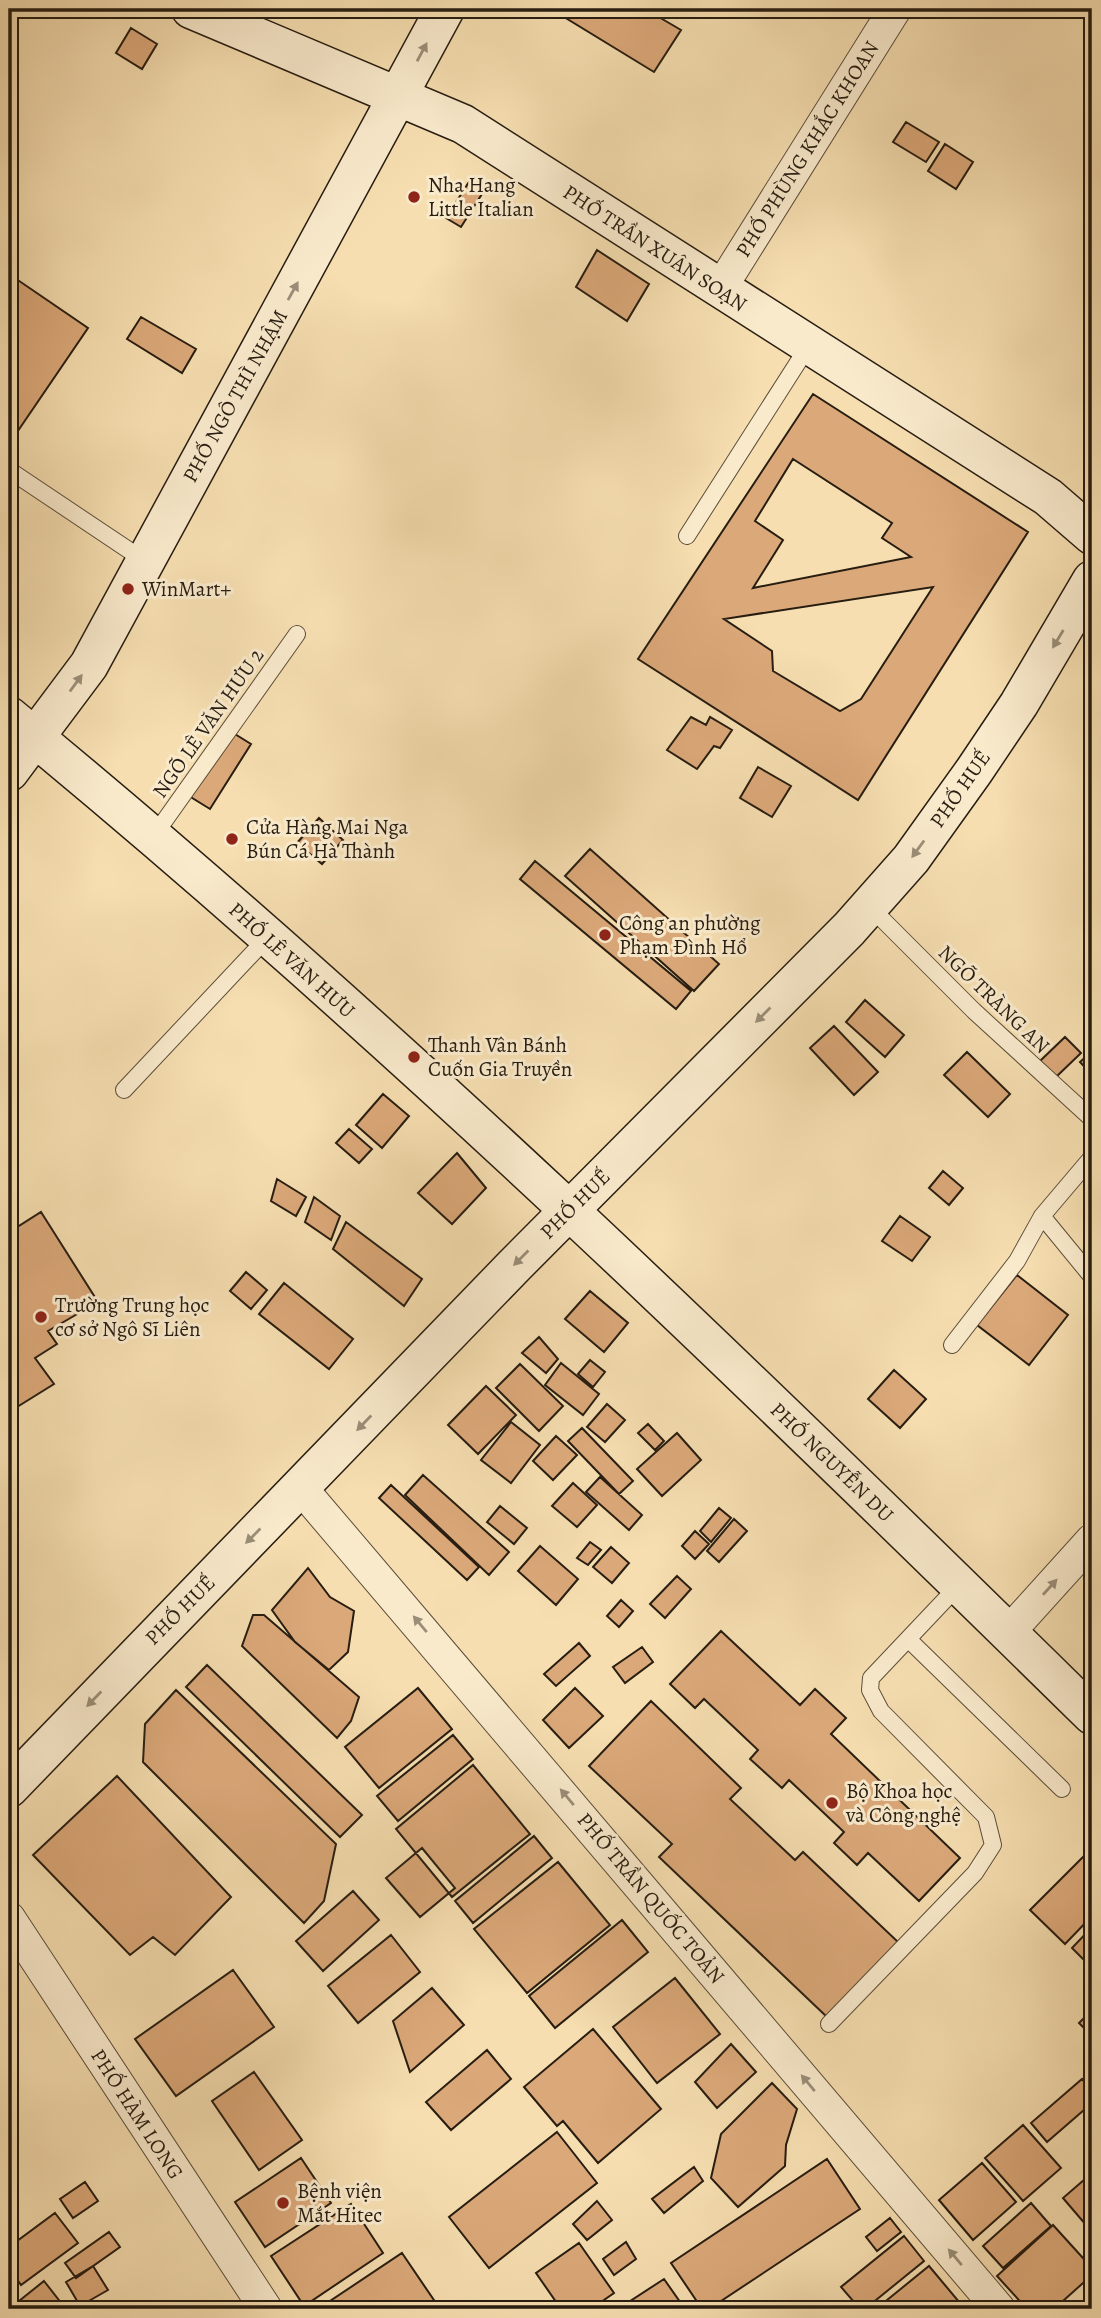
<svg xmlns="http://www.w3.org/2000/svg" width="1101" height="2318" font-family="Alegreya,serif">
<rect width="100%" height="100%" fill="#f6deb0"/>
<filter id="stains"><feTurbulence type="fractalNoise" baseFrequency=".00286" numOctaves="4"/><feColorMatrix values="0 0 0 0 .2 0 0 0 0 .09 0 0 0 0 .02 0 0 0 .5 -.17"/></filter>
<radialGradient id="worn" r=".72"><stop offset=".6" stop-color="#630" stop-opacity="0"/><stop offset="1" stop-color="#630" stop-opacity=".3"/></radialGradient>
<!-- building -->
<path fill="#dba879" stroke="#271d11" stroke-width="2" fill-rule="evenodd" d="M551,9H645L681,30L654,72Z
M131,28L157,44L142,69L116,53Z
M906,122L939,142L926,162L893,142Z
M945,144L973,162L956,189L928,171Z
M472,177L487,186L461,227L446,218Z
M597,250L649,284L627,321L576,287Z
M9,274L88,328L9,444Z
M141,317L196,349L182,373L127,339Z
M813,394L1028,532L858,800L638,659ZM793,459L892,523L882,538L911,557L753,588L783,540L755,521ZM933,587L861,699L840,711L773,671L772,651L724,619Z
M691,717L706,725L710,717L732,730L720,748L714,746L697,769L667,750Z
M230,731L251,744L210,809L189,796Z
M758,767L791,786L772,817L740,798Z
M319,818L343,840L322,864L297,843Z
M590,849L719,964L694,991L565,876Z
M535,861L691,991L676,1009L520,879Z
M865,1000L904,1035L885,1057L846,1022Z
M834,1026L878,1072L854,1095L810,1048Z
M1065,1037L1081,1053L1056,1077L1040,1061Z
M1092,1051V1075L1080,1062Z
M967,1052L1010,1094L988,1117L944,1075Z
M383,1094L409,1116L382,1148L356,1125Z
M349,1129L372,1149L359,1163L336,1143Z
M457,1153L486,1188L452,1224L418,1193Z
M943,1171L963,1188L949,1205L929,1188Z
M277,1179L306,1197L296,1216L271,1201Z
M314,1197L340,1216L331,1240L305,1222Z
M41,1212L98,1302L48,1331L57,1344L35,1358L54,1384L9,1412V1221L14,1229Z
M900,1216L930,1237L912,1261L882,1241Z
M346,1222L422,1279L404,1306L333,1249Z
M246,1272L267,1290L251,1309L230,1291Z
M1017,1275L1068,1315L1029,1365L977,1325Z
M284,1283L353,1339L329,1369L259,1314Z
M590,1291L628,1323L604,1352L565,1319Z
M539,1337L558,1359L546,1373L522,1353Z
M590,1360L605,1372L593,1387L578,1374Z
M561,1363L599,1394L583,1415L545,1385Z
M520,1364L563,1406L539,1431L496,1388Z
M894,1370L926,1399L900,1428L868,1399Z
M486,1386L516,1415L478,1454L448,1425Z
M607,1404L625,1420L605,1442L587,1427Z
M511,1422L540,1445L511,1483L481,1460Z
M648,1424L664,1441L655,1450L638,1433Z
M582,1428L633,1481L619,1494L568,1441Z
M677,1433L701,1460L662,1496L637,1469Z
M556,1436L577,1455L553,1480L533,1461Z
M423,1475L509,1552L489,1575L405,1495Z
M600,1477L642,1515L629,1530L586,1492Z
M573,1483L597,1505L577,1527L552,1506Z
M391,1485L479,1567L467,1580L379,1498Z
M500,1506L527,1528L514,1544L487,1522Z
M719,1508L731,1518L711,1542L700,1531Z
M734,1519L747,1531L719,1562L707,1551Z
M695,1531L709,1544L695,1559L682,1546Z
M590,1542L601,1550L588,1565L577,1558Z
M540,1546L578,1579L556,1605L518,1571Z
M611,1547L629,1563L612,1583L593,1567Z
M308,1568L330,1597L354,1611L348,1652L329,1670L295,1642L272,1610Z
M677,1576L691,1589L665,1618L650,1604Z
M621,1600L633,1611L619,1627L607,1616Z
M253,1615H264L359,1697L351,1721L337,1738L242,1646Z
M721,1631L800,1705L815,1689L846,1718L831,1734L960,1858L919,1901L868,1853L857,1865L834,1843L844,1832L789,1780L782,1788L750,1759L758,1750L704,1699L695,1708L670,1684Z
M579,1643L590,1656L556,1686L544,1674Z
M642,1647L653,1662L625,1683L613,1667Z
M207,1665L362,1815L340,1837L186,1687Z
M418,1688L452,1729L379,1788L345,1747Z
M575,1688L603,1716L569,1748L543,1720Z
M176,1690L336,1844L324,1901L304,1923L143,1762L145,1724Z
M651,1701L741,1788L730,1799L795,1860L803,1852L898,1942L827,2017L659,1857L672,1844L589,1766Z
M453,1735L473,1759L398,1821L377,1796Z
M473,1765L530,1834L452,1897L396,1829Z
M117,1776L231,1897L175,1955L153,1937L130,1955L33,1855Z
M534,1836L552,1858L473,1923L455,1901Z
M422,1848L455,1888L420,1917L386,1878Z
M1092,1848V1916L1065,1944L1030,1910Z
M558,1862L610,1925L527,1993L474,1929Z
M353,1891L379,1920L323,1971L296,1941Z
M622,1920L648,1952L555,2028L529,1996Z
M1092,1927V1968L1072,1948Z
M391,1935L420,1972L358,2023L328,1986Z
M233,1970L274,2027L176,2096L135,2039Z
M675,1978L720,2034L657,2083L613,2027Z
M432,1988L464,2025L410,2072L393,2021Z
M1092,2010V2036L1079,2023Z
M593,2029L661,2109L598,2163L563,2121L557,2126L524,2087Z
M731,2044L756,2072L717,2108L695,2082Z
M487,2050L511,2079L451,2130L426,2102Z
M254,2072L302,2140L259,2170L212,2101Z
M1082,2079L1092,2091V2103L1047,2142L1031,2123Z
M772,2083L797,2109L786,2145L785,2166L738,2207L711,2178L721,2134Z
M1023,2125L1061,2168L1023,2201L985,2158Z
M557,2132L597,2183L489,2268L449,2217Z
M301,2158L331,2203L265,2247L235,2202Z
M827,2159L860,2209L709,2309H702L671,2263Z
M982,2163L1016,2202L973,2240L939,2200Z
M694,2167L703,2181L664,2213L652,2199Z
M1092,2173V2232L1063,2198Z
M85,2182L98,2201L73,2218L60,2199Z
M597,2201L612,2220L587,2240L573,2224Z
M1031,2203L1051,2226L1003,2268L983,2246Z
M351,2204L383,2253L304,2306L271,2256Z
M55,2213L78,2243L21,2285L9,2268V2247Z
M890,2218L901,2232L877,2251L866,2237Z
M1053,2225L1092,2268V2275L1054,2309H1027L997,2276Z
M109,2232L120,2247L76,2278L65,2263Z
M904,2236L924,2261L865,2309H860L841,2287Z
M626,2242L636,2259L614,2275L603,2259Z
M579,2243L614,2293L591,2309H561L536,2273Z
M402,2253L440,2309H318Z
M93,2266L108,2290L80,2306L66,2282Z
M929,2266L965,2309H876Z
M664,2279L685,2309H618Z
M44,2281L62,2304L56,2309H9Z"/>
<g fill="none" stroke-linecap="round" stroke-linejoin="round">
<!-- lane casing -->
<g stroke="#5b4d39" stroke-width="18">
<path id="lane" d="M9,470L145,561
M687,536L809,345
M153,837L297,634
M869,906L974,1011L1092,1119
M124,1090L267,938
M1042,1216L1092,1277
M952,1345L1017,1261L1042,1216L1092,1157
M908,1639L1062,1789
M829,2024L975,1873L993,1845L986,1817L881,1711L870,1690L871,1678L959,1585"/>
</g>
<!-- street casing -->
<g stroke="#5b4d39" stroke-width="34">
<path id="street" d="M720,289L895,9
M301,1488L999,2309
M1008,1633L1092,1540
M9,1918L266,2309"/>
</g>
<!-- secondary casing -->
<g stroke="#271d11" stroke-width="41">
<path id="secondary" d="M191,9L463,124L1048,497L1092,535
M9,716C389,1028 742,1371 1092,1715
M9,772L89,665L445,9
M9,1788L514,1266L849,929L911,859L974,771L1019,704L1092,580"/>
</g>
<!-- lane -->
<use href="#lane" stroke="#f9eacc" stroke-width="16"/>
<!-- street -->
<use href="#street" stroke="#f9eacc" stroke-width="32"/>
<!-- secondary -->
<use href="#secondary" stroke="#f9eacc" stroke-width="38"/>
</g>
<!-- one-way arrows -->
<defs><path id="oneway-solid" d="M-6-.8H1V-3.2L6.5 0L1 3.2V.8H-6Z" transform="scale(1.75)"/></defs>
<g fill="#9a8e78">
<use href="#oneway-solid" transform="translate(422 52) rotate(-62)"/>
<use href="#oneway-solid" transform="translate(293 291) rotate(-61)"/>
<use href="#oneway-solid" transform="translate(1058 639) rotate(121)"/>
<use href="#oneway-solid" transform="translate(76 683) rotate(-54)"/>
<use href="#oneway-solid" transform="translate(918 849) rotate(126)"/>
<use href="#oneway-solid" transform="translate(763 1015) rotate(135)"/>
<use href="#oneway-solid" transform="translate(521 1258) rotate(135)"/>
<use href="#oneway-solid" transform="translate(364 1423) rotate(134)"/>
<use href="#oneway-solid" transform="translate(253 1536) rotate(135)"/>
<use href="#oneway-solid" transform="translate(1050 1587) rotate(-48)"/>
<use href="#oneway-solid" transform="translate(420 1624) rotate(-130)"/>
<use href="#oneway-solid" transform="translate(94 1699) rotate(134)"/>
<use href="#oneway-solid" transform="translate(567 1797) rotate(-130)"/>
<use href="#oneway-solid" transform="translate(808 2083) rotate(-130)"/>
<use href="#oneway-solid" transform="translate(955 2257) rotate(-130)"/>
</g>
<!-- markers -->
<g fill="#8f2418" stroke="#f9eacc" stroke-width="2.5">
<circle cx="414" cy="197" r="7"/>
<circle cx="128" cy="589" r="7"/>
<circle cx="232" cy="839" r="7"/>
<circle cx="605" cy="935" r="7"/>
<circle cx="414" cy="1057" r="7"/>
<circle cx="41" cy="1317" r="7"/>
<circle cx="832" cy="1803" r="7"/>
<circle cx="283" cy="2203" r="7"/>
</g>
<g text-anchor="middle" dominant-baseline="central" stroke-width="6" stroke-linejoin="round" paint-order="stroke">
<!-- street labels -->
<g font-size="21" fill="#271d11" stroke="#f9eacc">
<text transform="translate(807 149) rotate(-58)">PHỐ PHÙNG KHẮC KHOAN</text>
<text transform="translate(655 248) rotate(33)">PHỐ TRẦN XUÂN SOẠN</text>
<text transform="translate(235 396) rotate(-61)">PHỐ NGÔ THÌ NHẬM</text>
<text transform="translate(208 723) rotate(-55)">NGÕ LÊ VĂN HƯU 2</text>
<text transform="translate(960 789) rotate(-55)">PHỐ HUẾ</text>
<text transform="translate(292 960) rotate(42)">PHỐ LÊ VĂN HƯU</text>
<text transform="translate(994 999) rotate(44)">NGÕ TRÀNG AN</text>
<text transform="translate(575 1204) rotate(-45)">PHỐ HUẾ</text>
<text transform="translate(832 1462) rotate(44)">PHỐ NGUYỄN DU</text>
<text transform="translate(180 1610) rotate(-45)">PHỐ HUẾ</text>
<text transform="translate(651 1898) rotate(50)">PHỐ TRẦN QUỐC TOẢN</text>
<text transform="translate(137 2114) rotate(57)">PHỐ HÀM LONG</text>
</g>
<!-- poi labels -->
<g font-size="21" fill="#271d11" stroke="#f9eacc" text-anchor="start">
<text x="428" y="185">Nha Hang<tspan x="428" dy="24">Little Italian</tspan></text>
<text x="142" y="589">WinMart+</text>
<text x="246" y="827">Cửa Hàng Mai Nga<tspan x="246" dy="24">Bún Cá Hà Thành</tspan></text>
<text x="619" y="923">Công an phường<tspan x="619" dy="24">Phạm Đình Hổ</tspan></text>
<text x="428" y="1045">Thanh Vân Bánh<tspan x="428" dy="24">Cuốn Gia Truyền</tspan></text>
<text x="55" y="1305">Trường Trung học<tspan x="55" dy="24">cơ sở Ngô Sĩ Liên</tspan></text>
<text x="846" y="1791">Bộ Khoa học<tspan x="846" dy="24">và Công nghệ</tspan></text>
<text x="297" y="2191">Bệnh viện<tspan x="297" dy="24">Mắt Hitec</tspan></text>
</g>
</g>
<!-- margin -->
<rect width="1101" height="2318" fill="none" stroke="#f6deb0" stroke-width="35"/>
<rect x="10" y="10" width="1080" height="2297" fill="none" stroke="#271d11" stroke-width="3.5"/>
<rect x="18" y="18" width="1066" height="2283" fill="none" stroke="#271d11" stroke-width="2"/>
<rect width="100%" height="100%" filter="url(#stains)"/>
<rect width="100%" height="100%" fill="url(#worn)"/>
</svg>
